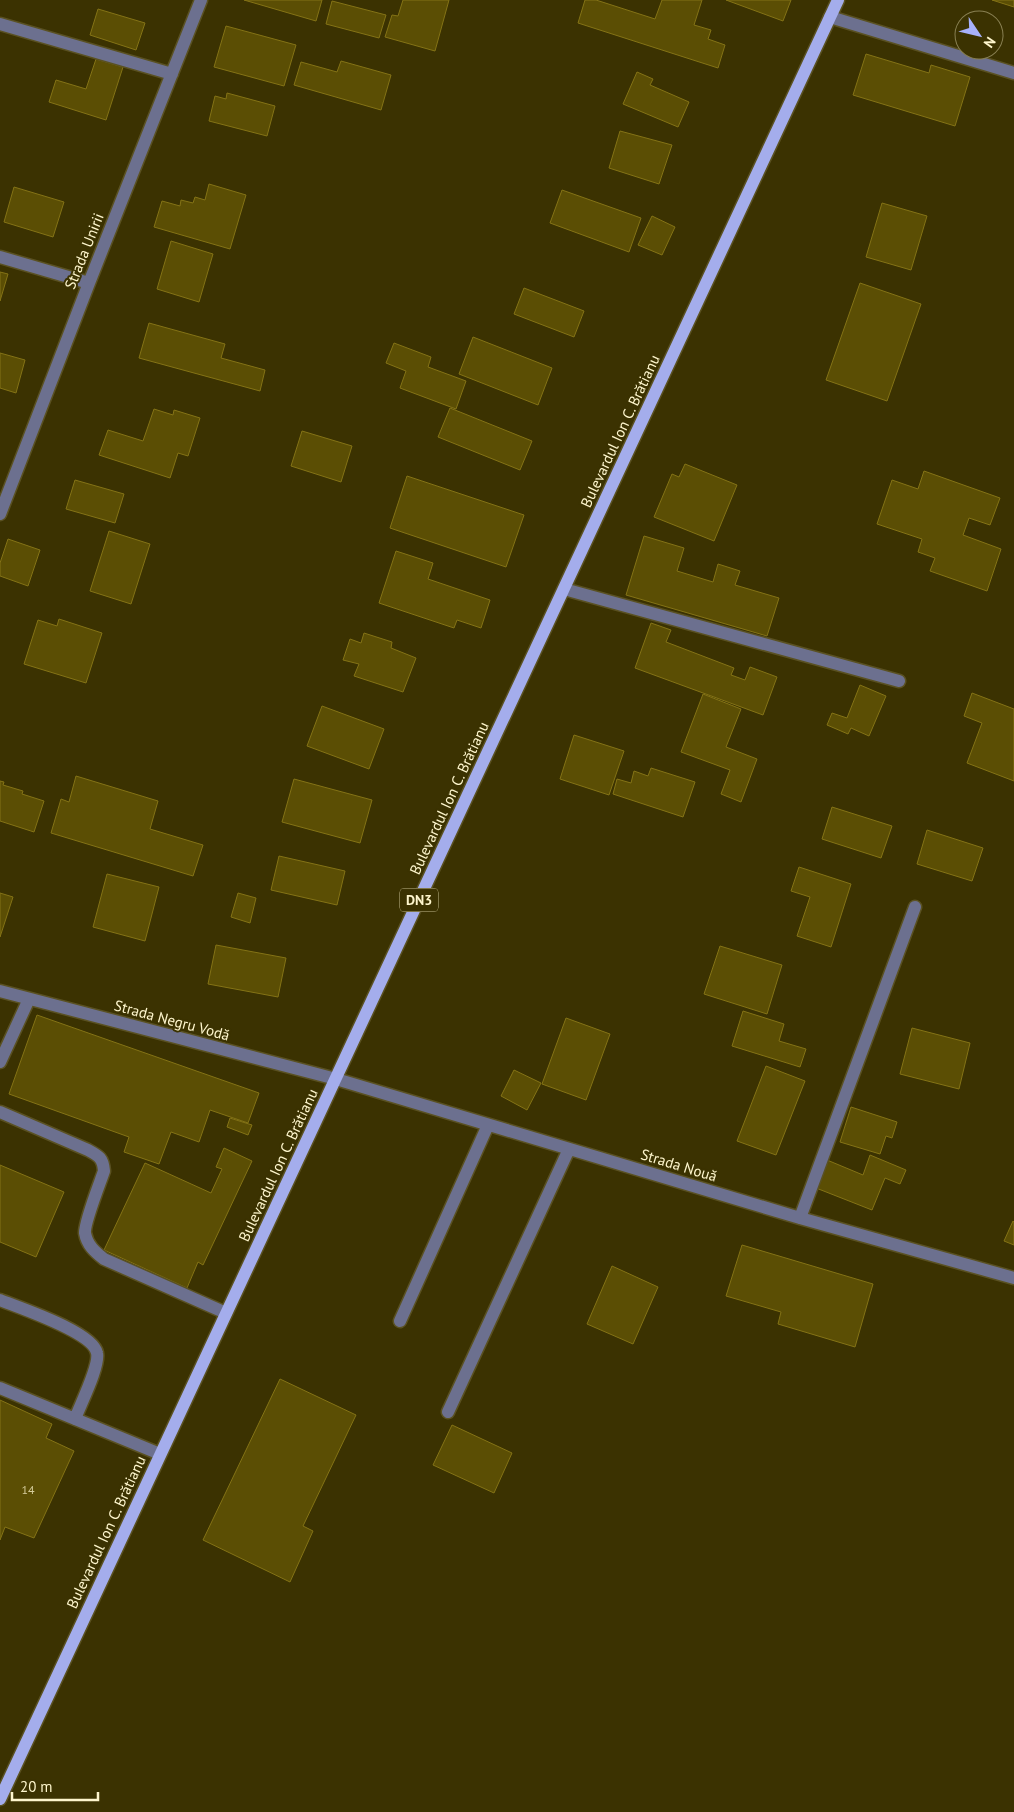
<svg xmlns="http://www.w3.org/2000/svg" width="1014" height="1812" font-family="'PT Sans',sans-serif">
<rect width="100%" height="100%" fill="#3b3201"/>
<!-- building -->
<path fill="#5b4e04" stroke="#847316" d="M244,0H322L316,21Z
M403,0H449L435,51L385,37L392,15L398,16Z
M585,0H596L655,19L662,0H702L694,25L711,30L708,39L725,45L718,68L578,23Z
M726,0H791L783,21Z
M992,0H1014V7Z
M332,1L386,15L379,38L326,24Z
M98,9L145,23L136,50L90,35Z
M226,26L296,45L284,86L214,67Z
M866,54L929,73L931,65L970,77L955,126L853,95Z
M96,59L123,67L106,120L49,102L56,80L86,89Z
M341,61L391,75L381,110L294,85L301,62L337,72Z
M637,72L653,79L650,85L689,102L678,127L623,104Z
M227,93L275,106L267,136L209,121L215,96L226,99Z
M620,131L672,145L659,184L609,168Z
M209,184L246,195L230,249L154,227L162,201L180,206L181,200L193,203L195,197L205,200Z
M14,187L64,202L53,237L4,222Z
M562,190L641,218L629,252L550,223Z
M882,203L927,216L911,270L866,257Z
M652,216L675,227L662,255L638,245Z
M171,241L213,254L199,302L157,289Z
M0,272L8,274L0,301Z
M860,283L921,304L887,401L826,380Z
M524,288L584,311L574,337L514,314Z
M149,323L225,344L221,358L265,370L260,391L139,358Z
M473,337L552,368L538,405L459,374Z
M394,343L431,357L428,367L466,381L456,409L400,388L406,371L386,363Z
M0,353L25,360L16,393L0,388Z
M450,408L532,441L520,470L438,437Z
M154,409L173,415L174,410L200,418L188,456L178,453L170,478L99,455L108,430L143,441Z
M302,431L352,446L341,482L291,466Z
M685,464L737,485L714,541L654,517L672,474L679,477Z
M924,471L1000,498L990,525L969,518L963,535L1001,549L987,591L930,571L935,558L918,552L922,539L877,524L892,480L918,489Z
M407,476L524,515L506,567L390,528Z
M75,480L124,494L115,523L66,509Z
M109,531L150,544L131,604L90,591Z
M644,536L684,548L677,571L713,582L718,564L740,571L735,585L779,598L767,636L626,595Z
M8,539L40,550L28,586L0,576V563Z
M396,551L433,563L428,579L490,600L481,628L457,620L454,628L379,603Z
M59,619L102,633L86,683L24,664L38,620L57,626Z
M651,623L671,630L666,642L734,668L731,675L745,680L750,667L777,677L763,715L635,668Z
M364,633L392,642L391,648L416,658L403,692L354,676L359,664L343,660L350,639L361,643Z
M860,685L886,696L869,736L851,728L848,734L827,725L832,713L847,718Z
M972,693L1014,709V781L967,763L982,723L964,716Z
M703,694L741,709L726,747L757,759L741,802L721,794L730,770L681,752Z
M322,706L384,729L369,769L307,746Z
M574,735L624,751L609,795L560,779Z
M651,768L695,782L683,817L613,794L617,779L631,783L634,771L648,776Z
M76,776L158,801L150,829L203,845L193,876L51,833L61,799L69,802Z
M294,779L372,800L360,843L282,822Z
M0,781L4,782L3,785L23,791L22,794L44,801L34,832L0,821Z
M832,807L892,826L881,858L822,839Z
M927,830L983,848L972,881L917,864Z
M279,856L345,871L337,905L271,890Z
M799,867L851,884L831,947L797,936L810,897L791,891Z
M107,874L159,887L145,941L93,927Z
M0,893L13,897L0,937Z
M238,893L256,898L250,923L231,917Z
M216,945L286,958L278,997L208,984Z
M720,946L782,965L767,1014L704,994Z
M743,1011L784,1024L779,1041L806,1049L800,1067L732,1046Z
M37,1015L259,1093L248,1123L210,1110L199,1142L171,1132L159,1164L124,1152L129,1137L9,1094Z
M566,1018L610,1034L586,1100L542,1084Z
M912,1028L970,1043L959,1089L900,1074Z
M766,1066L805,1081L776,1155L737,1141Z
M514,1070L541,1083L527,1110L501,1096Z
M851,1107L897,1122L892,1138L886,1136L880,1154L840,1142Z
M230,1118L252,1125L248,1135L227,1127Z
M224,1148L252,1161L203,1265L198,1262L187,1288L104,1250L145,1163L211,1193L222,1169L216,1167Z
M870,1155L906,1170L900,1184L885,1178L872,1210L816,1188L827,1160L863,1175Z
M0,1165L64,1192L36,1257L0,1242Z
M1013,1221L1014,1222V1245L1004,1241Z
M742,1245L873,1284L855,1347L778,1324L781,1312L726,1296Z
M612,1266L658,1287L633,1344L587,1324Z
M280,1379L356,1415L303,1526L313,1531L290,1582L203,1540Z
M0,1400L52,1424L46,1438L74,1451L34,1538L5,1527L0,1540Z
M452,1425L512,1453L494,1493L433,1465Z"/>
<g fill="none" stroke-linecap="round" stroke-linejoin="round">
<!-- minor casing -->
<g stroke="#5a5122" stroke-width="15">
<path id="minor" d="M830,17L1014,73
M0,24L172,74
M0,257L89,283
M0,514L89,283L201,0
M564,589L899,681
M0,991L336,1079L800,1218L1014,1278
M0,1062L29,999
M0,1112L88,1150C99,1156 103,1158 104,1171C100,1183 84,1223 85,1233C87,1245 95,1252 104,1259L226,1313
M800,1218L915,907
M0,1300C20,1308 93,1332 97,1353C100,1366 80,1405 75,1419
M400,1321L488,1125
M0,1388L160,1454
M448,1412L569,1149"/>
</g>
<!-- major casing -->
<g stroke="#5a5122" stroke-width="15">
<path id="major" d="M0,1799L838,0"/>
</g>
<!-- minor -->
<use href="#minor" stroke="#6c708f" stroke-width="12"/>
<!-- major -->
<use href="#major" stroke="#a4adec" stroke-width="12"/>
</g>
<g text-anchor="middle" dominant-baseline="central" stroke-width="4" stroke-linejoin="round" paint-order="stroke">
<!-- number labels -->
<g font-size="12" fill="#d5cc9b">
<text x="28" y="1489">14</text>
</g>
<!-- shield labels -->
<rect fill="#3b3201" stroke="#c4bb90" stroke-width="1" x="400" y="888.5" width="38" height="23" rx="4"/>
<g font-size="14" font-weight="bold" fill="#fef6cd">
<text x="419" y="900">DN3</text>
</g>
<!-- street labels -->
<g font-size="15" fill="#fef6cd" stroke="#3b3201">
<text transform="translate(84 251) rotate(-68)">Strada Unirii</text>
<text transform="translate(620 431) rotate(-65)">Bulevardul Ion C. Brătianu</text>
<text transform="translate(449 798) rotate(-65)">Bulevardul Ion C. Brătianu</text>
<text transform="translate(172 1020) rotate(15)">Strada Negru Vodă</text>
<text transform="translate(278 1165) rotate(-65)">Bulevardul Ion C. Brătianu</text>
<text transform="translate(679 1165) rotate(17)">Strada Nouă</text>
<text transform="translate(106 1532) rotate(-65)">Bulevardul Ion C. Brătianu</text>
</g>
</g>
<!-- north arrow -->
<g transform="translate(979 35) rotate(125)"><circle r="24" fill="#3b3201" stroke="#898053"/>
<path d="M0-4L9 19L0 12L-9 19Z" fill="#a7b1fc"/>
<text y="-8" font-size="14" font-weight="bold" text-anchor="middle" fill="#fef6cd">N</text>
</g>
<!-- scale -->
<path d="M12 1792v8h86v-8" fill="none" stroke="#fef6cd" stroke-width="2.5"/>
<text x="20" y="1792" font-size="15" fill="#fef6cd" stroke="#3b3201" stroke-width="4" paint-order="stroke">20 m</text>
</svg>
